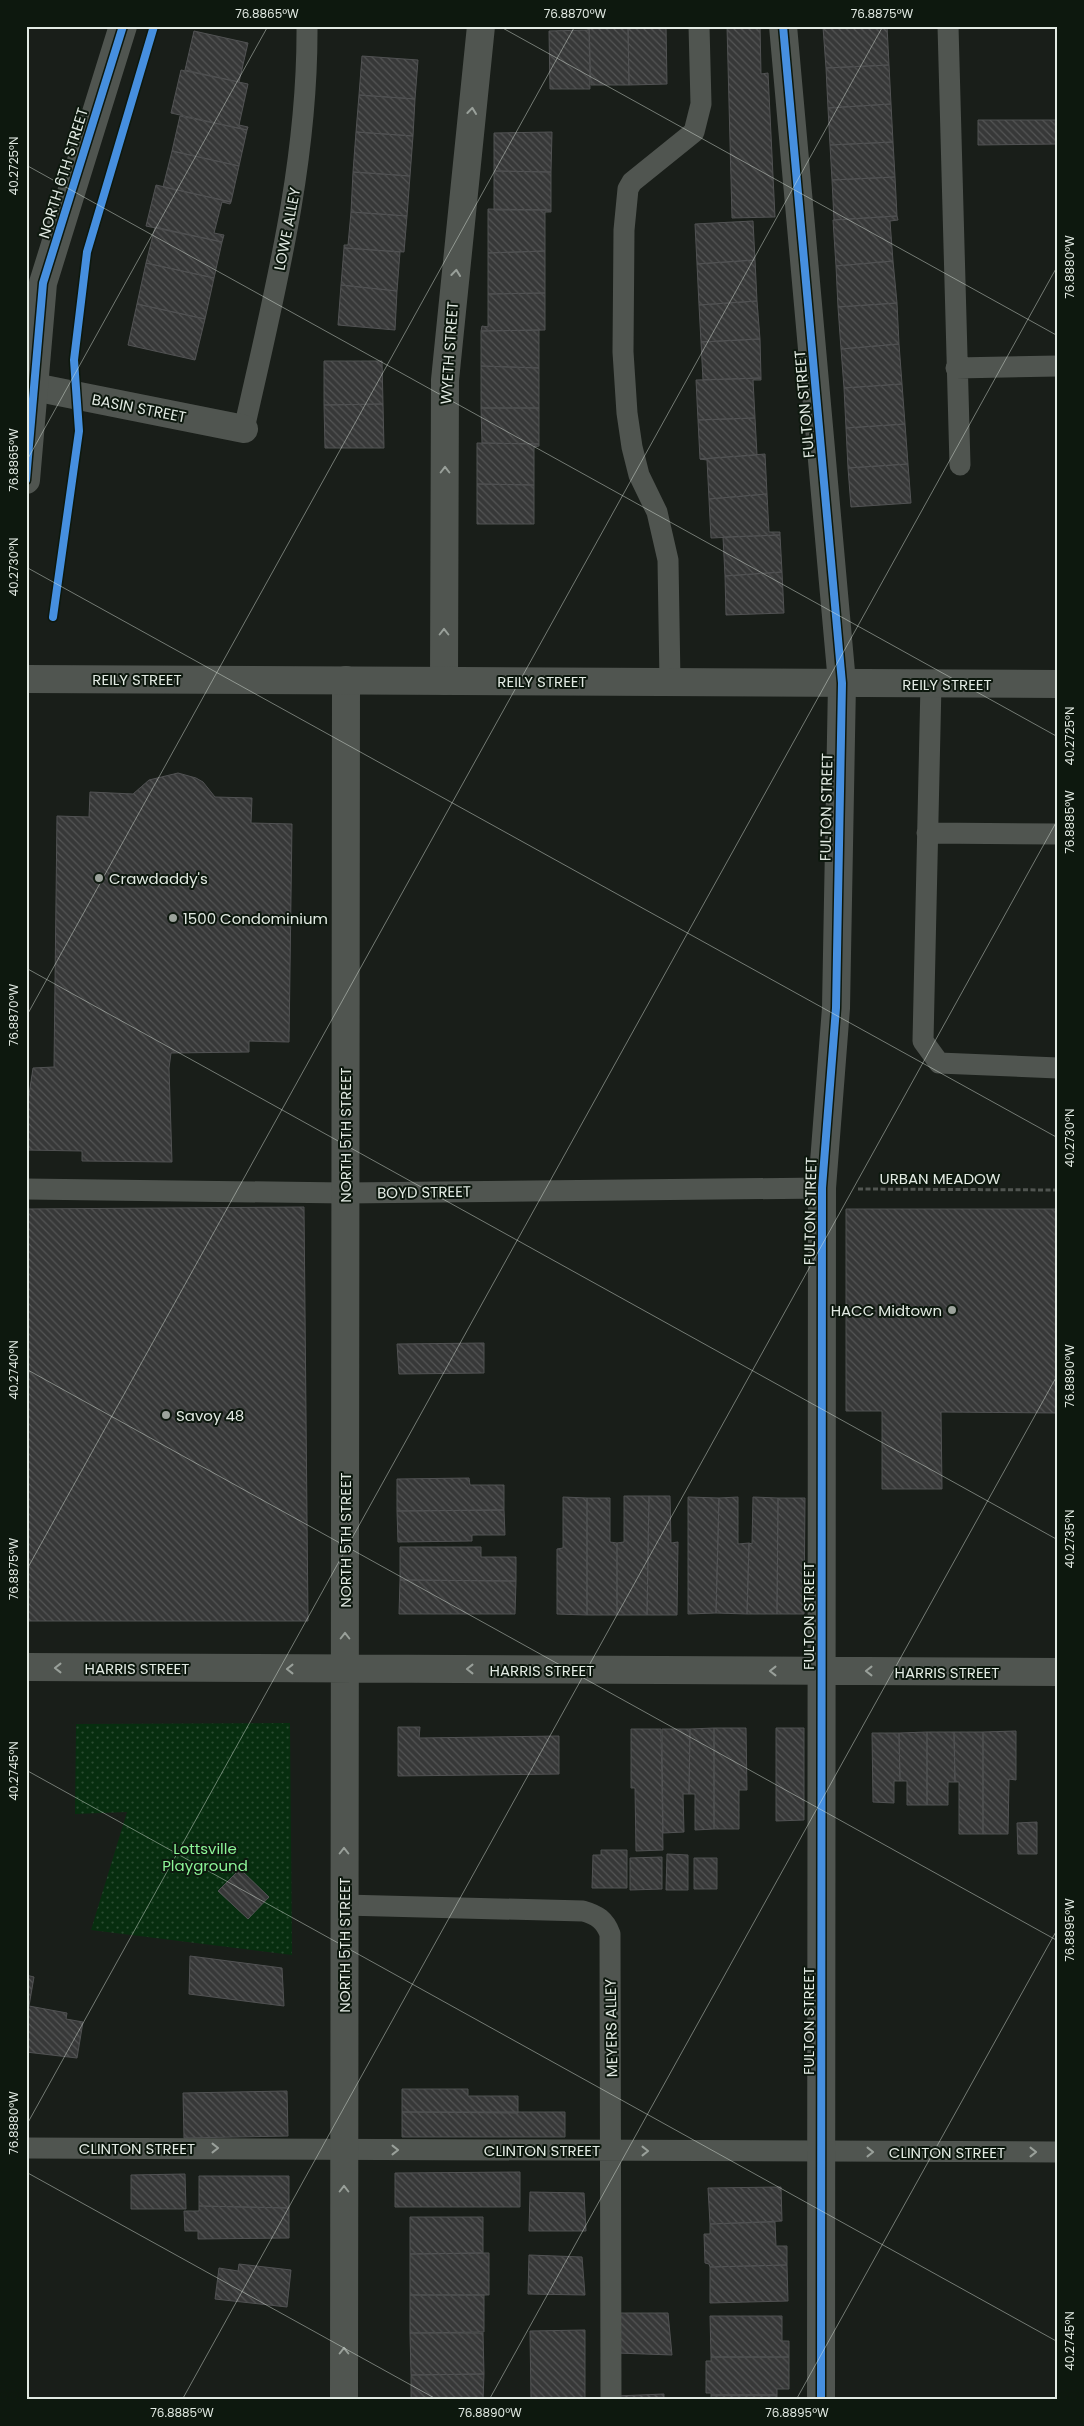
<svg xmlns="http://www.w3.org/2000/svg" width="1084" height="2426" font-family="Poppins,sans-serif">
<defs>
<pattern id="park-dots" width="8" height="8" patternUnits="userSpaceOnUse" patternTransform="scale(1.25)"><rect width="8" height="8" fill="#072e0f"/><path d="M2 2h.1M6 6h.1" fill="none" stroke="#2b4c32" stroke-width="1.8" stroke-linecap="round"/></pattern>
<pattern id="building-back-hatch" width="6" height="6" patternUnits="userSpaceOnUse" patternTransform="scale(1.25)"><rect width="6" height="6" fill="#373838"/><path d="M-1 5l2 2M0 0l6 6M5-1l2 2" fill="none" stroke="#545555"/></pattern>
</defs>
<rect width="100%" height="100%" fill="#191e19"/>
<!-- park -->
<path fill="url(#park-dots)" d="M290,1723L292,1955L91,1930L127,1812L75,1814L76,1724Z"/>
<!-- building -->
<path fill="url(#building-back-hatch)" stroke="#515253" d="M588,26H589L590,89H550L549,31L588,30Z
M589,26H628L629,85H591Z
M628,26H666L667,84L629,85Z
M727,26H760L761,74L768,73L775,217L732,218Z
M887,26L889,65L826,68L823,27Z
M194,31L248,43L239,82L185,70Z
M362,56L418,60L415,99L359,95Z
M889,65L891,104L828,108L826,68Z
M181,70L248,84L239,125L248,127L247,130L171,113Z
M359,95L415,99L413,136L356,132Z
M891,104L893,142L830,145L828,108Z
M180,116L247,130L239,166L172,151Z
M978,120H1058V144L978,145Z
M356,132L413,136L410,176L353,172Z
M552,132L551,172L494,171V133Z
M893,142L895,177L832,180L830,145Z
M172,151L239,166L231,202L163,187Z
M494,171L551,172V210H494Z
M353,172L410,176L407,216L351,212Z
M895,177L897,216L834,220L832,180Z
M156,185L231,202L230,204L222,202L214,233L224,235L222,242L146,226Z
M488,209L551,210V212H545V251L488,253Z
M351,212L407,216L404,252L344,248V245H348Z
M897,216L898,220L890,221L893,261L836,266L833,220Z
M753,221L755,260L697,264L695,224Z
M155,227L222,242L214,278L146,263Z
M344,248L400,252L397,291L341,285Z
M545,251V293L488,294V253Z
M755,260L757,301L699,305L697,264Z
M893,261L897,303L838,307L836,266Z
M146,263L214,278L205,319L137,304Z
M341,285L397,291L395,330L338,325Z
M545,293V330L481,331L482,326L488,327V294Z
M757,301L760,339L701,342L699,305Z
M897,303L899,344L841,349L838,307Z
M137,304L205,319L195,360L128,345Z
M539,330V368L481,366V331Z
M760,339L761,378L703,380L701,342Z
M899,344L902,384L844,388L841,349Z
M324,361H382L383,404L324,405Z
M481,366L539,368V408H481Z
M761,378V380H753L755,418L698,420L696,380Z
M902,384L905,424L846,428L844,388Z
M383,404L384,448H325L324,405Z
M481,408H539V444L482,443Z
M755,418L757,455L700,459L698,420Z
M905,424L908,464L848,468L846,428Z
M477,443L539,444V446L534,447V485L477,484Z
M765,454L767,494L709,499L707,460L700,459Z
M908,464L911,503L851,507L848,468Z
M477,484L534,485V524H477Z
M767,494L769,532H780V535L711,538L709,499Z
M780,535L782,572L725,576L723,537Z
M782,572L784,613L726,615L725,576Z
M178,773L196,778L203,782L215,797L252,798L251,823L292,824L289,1042L249,1041V1052L171,1053L169,1068L172,1162L82,1161V1151L26,1150V1115L33,1068L54,1067L57,816L89,817L90,792L133,794L149,780Z
M304,1207L308,1621H26V1209Z
M846,1209H1058V1413L941,1412L942,1489H882V1411H846Z
M484,1343V1373L399,1374L397,1344Z
M469,1478L470,1485H504V1510L397,1511V1479Z
M624,1496H649L647,1615H617V1543L624,1542Z
M649,1496H670L671,1543L678,1542L677,1615H647Z
M563,1497L587,1498V1615L557,1614V1549L563,1548Z
M688,1497L719,1498L716,1613L688,1614Z
M738,1497V1544L749,1543L747,1614L716,1613L719,1498Z
M753,1497L778,1498L777,1614H747L749,1543L752,1544Z
M587,1498H610V1542L617,1543V1615H587Z
M778,1498H805L804,1614H777Z
M504,1510L505,1535H472V1541L398,1542L397,1511Z
M400,1547H481V1557H516V1581L400,1580Z
M400,1580L516,1581L515,1614H399Z
M398,1727H420L419,1738L559,1736V1774L398,1776Z
M714,1728H746L747,1790H739V1829H714Z
M714,1728V1829L695,1830V1794H689L690,1729Z
M776,1728H804V1820L776,1821Z
M631,1729H661L663,1850L636,1851L635,1788H631Z
M662,1729H690L689,1794H683L684,1832L663,1833Z
M1016,1731V1780L1009,1779L1008,1834H983V1732Z
M927,1732V1805H907V1781H900L899,1733Z
M927,1732H954L955,1782H948V1805H927Z
M954,1732H983V1834H959V1782H955Z
M872,1733H899L900,1781H894V1803L873,1802Z
M1037,1822V1854H1018L1017,1823Z
M601,1850H627V1888H592L593,1855H601Z
M667,1854L688,1855V1890H666Z
M662,1857V1889L630,1890V1858Z
M694,1858H717V1889H694Z
M240,1869L269,1897L248,1919L218,1891Z
M190,1956L282,1968L284,2006L189,1994Z
M26,1975L34,1977L29,2006L67,2013L66,2019L83,2022L77,2058L26,2052Z
M402,2089H468V2096H518V2113L402,2112Z
M287,2091L288,2136L184,2138L183,2093Z
M402,2112H565V2137H402Z
M520,2172V2207H395V2173Z
M185,2174L186,2209H131V2175Z
M199,2176H289V2208L199,2206Z
M781,2187L782,2221L710,2224L708,2188Z
M530,2192L584,2193L586,2231H529Z
M199,2206L289,2208V2238L198,2239V2231H185L184,2211H199Z
M410,2217H483V2253L410,2254Z
M775,2222L776,2246H787V2265L710,2267L709,2264L705,2263L704,2234H710V2224Z
M483,2253H489V2295H410V2254Z
M529,2255L582,2257L585,2295L528,2294Z
M239,2264L291,2270L287,2307L215,2299L219,2268L238,2271Z
M787,2265L788,2301L710,2303V2267Z
M410,2295H484V2332L410,2333Z
M615,2313H668L672,2355L617,2353Z
M710,2316H782V2341H789V2357H711Z
M585,2330V2400H531L530,2331Z
M410,2333H483L484,2374L411,2375Z
M711,2357H789V2389H777V2395H711V2393H706V2361H711Z
M484,2374L483,2400H411V2375Z
M664,2394V2400H616V2396Z
M711,2395H777V2400H711Z"/>
<g fill="none" stroke-linecap="round" stroke-linejoin="round">
<!-- path -->
<path stroke="#515551" stroke-width="3" stroke-dasharray="5 2.5" stroke-linecap="butt" d="M858,1189L1058,1190"/>
<!-- lane -->
<path stroke="#505550" stroke-width="21" d="M948,26L960,465
M956,368L1058,366
M244,429C274,295 308,164 307,26
M670,682L668,560L657,512L639,475L632,447L627,413L623,352L624,230L628,189L632,182L694,132L701,104L699,26
M931,684L923,1041L939,1063L1058,1068
M927,833L1058,834
M26,1189L345,1193L822,1188
M344,1905L583,1911C597,1915 605,1920 610,1934L611,2400
M26,2148L1058,2152"/>
<!-- street -->
<path stroke="#505550" stroke-width="28" d="M783,26L842,683L836,1008L822,1188L821,2400
M34,387L244,429
M444,681L445,380L481,26
M26,1667L1058,1672
M344,2400L346,680"/>
<!-- secondary -->
<path stroke="#505550" stroke-width="28" d="M26,480L43,283L123,26
M26,679L1058,684"/>
<!-- cycleway casing -->
<g stroke="#0d180e" stroke-width="11">
<path id="cycleway" d="M783,26L842,683L836,1008L822,1188L821,2400
M26,480L43,283L123,26
M53,617L79,431L74,360L87,252L154,26"/>
</g>
<!-- cycleway -->
<use href="#cycleway" stroke="#468fdf" stroke-width="8"/>
</g>
<!-- one-way arrows -->
<defs><path id="oneway-chevron" d="M-2-3.5L2.5 0L-2 3.5" fill="none" stroke-width="1.6" stroke-linecap="round" stroke-linejoin="round" transform="scale(1.25)"/></defs>
<g stroke="#99a09a">
<use href="#oneway-chevron" transform="translate(472 111) rotate(-84)"/>
<use href="#oneway-chevron" transform="translate(456 273) rotate(-84)"/>
<use href="#oneway-chevron" transform="translate(445 470) rotate(-90)"/>
<use href="#oneway-chevron" transform="translate(444 632) rotate(-90)"/>
<use href="#oneway-chevron" transform="translate(345 1636) rotate(-90)"/>
<use href="#oneway-chevron" transform="translate(58 1668) rotate(-180)"/>
<use href="#oneway-chevron" transform="translate(290 1669) rotate(-180)"/>
<use href="#oneway-chevron" transform="translate(470 1669) rotate(-180)"/>
<use href="#oneway-chevron" transform="translate(773 1671) rotate(-180)"/>
<use href="#oneway-chevron" transform="translate(869 1671) rotate(-180)"/>
<use href="#oneway-chevron" transform="translate(344 1851) rotate(-90)"/>
<use href="#oneway-chevron" transform="translate(215 2148)"/>
<use href="#oneway-chevron" transform="translate(395 2150)"/>
<use href="#oneway-chevron" transform="translate(645 2151)"/>
<use href="#oneway-chevron" transform="translate(870 2152)"/>
<use href="#oneway-chevron" transform="translate(1033 2152)"/>
<use href="#oneway-chevron" transform="translate(344 2189) rotate(-90)"/>
<use href="#oneway-chevron" transform="translate(344 2351) rotate(-90)"/>
</g>
<!-- ticks -->
<path fill="none" stroke="#e2eae3" stroke-width="1" stroke-opacity="0.45" d="M499,26L1058,336M26,165L1058,737M26,462L268,26M26,567L1058,1138M26,968L1058,1540M26,1017L575,26M26,1369L1058,1941M26,1571L883,26M26,1770L1058,2342M26,2126L1058,265M26,2172L438,2400M182,2400L1058,819M489,2400L1058,1374M796,2400L1058,1928"/>
<!-- markers -->
<g fill="#9ca39c" stroke="#0d180e" stroke-width="2">
<circle cx="99" cy="878" r="5"/>
<circle cx="173" cy="918" r="5"/>
<circle cx="952" cy="1310" r="5"/>
<circle cx="166" cy="1415" r="5"/>
</g>
<g text-anchor="middle" dominant-baseline="central" stroke-width="4" stroke-linejoin="round" paint-order="stroke">
<!-- street labels -->
<g font-size="15" fill="#e2eae3" stroke="#0d180e">
<text transform="translate(63 173) rotate(-73)">NORTH 6TH STREET</text>
<text transform="translate(287 229) rotate(-79)">LOWE ALLEY</text>
<text transform="translate(449 353) rotate(-86)">WYETH STREET</text>
<text transform="translate(804 404) rotate(-95)">FULTON STREET</text>
<text transform="translate(139 408) rotate(11)">BASIN STREET</text>
<text x="137" y="679">REILY STREET</text>
<text x="542" y="681">REILY STREET</text>
<text x="947" y="684">REILY STREET</text>
<text transform="translate(826 807) rotate(-89)">FULTON STREET</text>
<text transform="translate(345 1135) rotate(-90)">NORTH 5TH STREET</text>
<text x="940" y="1178">URBAN MEADOW</text>
<text transform="translate(424 1192) rotate(-1)">BOYD STREET</text>
<text transform="translate(810 1211) rotate(-89)">FULTON STREET</text>
<text transform="translate(345 1540) rotate(-90)">NORTH 5TH STREET</text>
<text transform="translate(808 1616) rotate(-90)">FULTON STREET</text>
<text x="137" y="1668">HARRIS STREET</text>
<text x="542" y="1670">HARRIS STREET</text>
<text x="947" y="1672">HARRIS STREET</text>
<text transform="translate(344 1945) rotate(-90)">NORTH 5TH STREET</text>
<text transform="translate(808 2021) rotate(-90)">FULTON STREET</text>
<text transform="translate(611 2028) rotate(-91)">MEYERS ALLEY</text>
<text x="137" y="2148">CLINTON STREET</text>
<text x="542" y="2150">CLINTON STREET</text>
<text x="947" y="2152">CLINTON STREET</text>
</g>
<!-- poi labels -->
<g font-size="15" fill="#e2eae3" stroke="#0d180e" text-anchor="start">
<text x="109" y="878">Crawdaddy's</text>
<text x="183" y="918">1500 Condominium</text>
<text x="942" y="1310" text-anchor="end">HACC Midtown</text>
<text x="176" y="1415">Savoy 48</text>
</g>
<!-- park labels -->
<g font-size="15" fill="#8cf598" stroke="#0d180e">
<text x="205" y="1848">Lottsville<tspan x="205" dy="17">Playground</tspan></text>
</g>
</g>
<!-- border -->
<rect width="1084" height="2426" fill="none" stroke="#0d180e" stroke-width="55"/>
<rect x="28" y="28" width="1028" height="2370" fill="none" stroke="#e2eae3" stroke-width="2"/>
<g font-size="12" text-anchor="middle" fill="#e2eae3">
<text x="267" y="18">76.8865°W</text>
<text x="575" y="18">76.8870°W</text>
<text x="882" y="18">76.8875°W</text>
<text transform="translate(14 166) rotate(-90)" y="4">40.2725°N</text>
<text transform="translate(1070 267) rotate(-90)" y="4">76.8880°W</text>
<text transform="translate(14 460) rotate(-90)" y="4">76.8865°W</text>
<text transform="translate(14 567) rotate(-90)" y="4">40.2730°N</text>
<text transform="translate(1070 736) rotate(-90)" y="4">40.2725°N</text>
<text transform="translate(1070 822) rotate(-90)" y="4">76.8885°W</text>
<text transform="translate(14 1015) rotate(-90)" y="4">76.8870°W</text>
<text transform="translate(1070 1138) rotate(-90)" y="4">40.2730°N</text>
<text transform="translate(14 1370) rotate(-90)" y="4">40.2740°N</text>
<text transform="translate(1070 1376) rotate(-90)" y="4">76.8890°W</text>
<text transform="translate(1070 1539) rotate(-90)" y="4">40.2735°N</text>
<text transform="translate(14 1569) rotate(-90)" y="4">76.8875°W</text>
<text transform="translate(14 1771) rotate(-90)" y="4">40.2745°N</text>
<text transform="translate(1070 1930) rotate(-90)" y="4">76.8895°W</text>
<text transform="translate(14 2123) rotate(-90)" y="4">76.8880°W</text>
<text transform="translate(1070 2341) rotate(-90)" y="4">40.2745°N</text>
<text x="182" y="2417">76.8885°W</text>
<text x="490" y="2417">76.8890°W</text>
<text x="797" y="2417">76.8895°W</text>
</g>
</svg>
